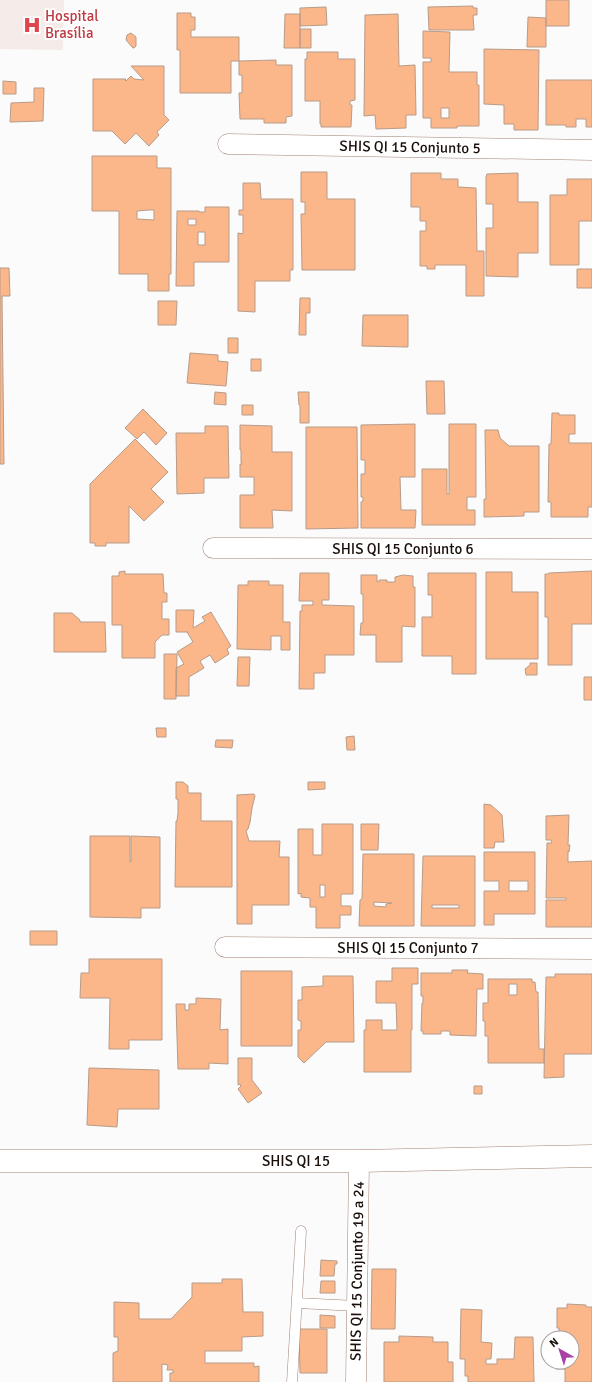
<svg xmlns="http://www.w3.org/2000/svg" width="592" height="1382" font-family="Signika,sans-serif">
<rect width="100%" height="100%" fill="#fbfbfb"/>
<!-- built -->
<path fill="#f5ebe8" d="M0,0H64L63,50L0,49Z"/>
<!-- building -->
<path fill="#fbb78a" stroke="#b79b89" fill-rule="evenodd" d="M546,0H569V26H546Z
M473,6V8H477V15H473L474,30H429L428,7Z
M326,7L327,25L300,26V8Z
M177,13H191V17H195V30H191V37H239V61H231V93H180V50H177Z
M285,14H300V48H284Z
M398,14L399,66L415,65L416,115H406V128L376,129L375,115L364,116L365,15Z
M528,17L546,18V47H527Z
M300,29H311V48H300Z
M423,31L450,32L449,72H477V85H479V126H457V128H431V118H423V62H431V58H423ZM441,108H449V118H441Z
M131,33L136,37V46L134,48H133L126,40L127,35Z
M484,49L539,50L538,130H514V124H504V105L484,104Z
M307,52H338V59H355V100L350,101V105H352L351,127H321V124H320V101H305V59H307Z
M276,60V65H292V116L286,117V123H264V119H240L239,93H242V75H239V61Z
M131,66H164V115L169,120L157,132L159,135L149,146L136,133L125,144L112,131H93V79H126L125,80L126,81L131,76L134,79L144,80Z
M546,80H592V127H586V119H576V127H566V125H546Z
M3,81L16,82V94H3Z
M34,88H44L43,121L10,122L11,103L34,102Z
M92,156H157V168H171V274H169V291H148V274H119V211H92ZM149,210H154V220L137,219V211Z
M301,172H327V199H355V270H302L301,214H305V202H301Z
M411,173H441V179H458V187L476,188L477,251H484V296H466V265H435V269H427V266H420V231H426V221H420V207H411Z
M518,173V202H538V253H518V277L486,276V228H493V204H486V177L487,174Z
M567,179H592V221H579V265H550V195H567Z
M243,183H260L261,199H293V270H290V281H255V312L238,311V233L243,234V215H239V210H243Z
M205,207H229V262H194V286H176L177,211H199V212H205ZM188,219H196V225H188ZM198,232H205V245H198Z
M0,268H9L10,296H2L4,464H0Z
M577,269H592V288H577Z
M300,298H310V313H306V335H299Z
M158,301H177L176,325H158Z
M363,315H408V347L362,346Z
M228,338H238V353H228Z
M190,353L218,355V361L228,362L226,386L187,383Z
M251,359H261V371H251Z
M426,381H444L445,414H427Z
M215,392L226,393V405L214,404Z
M298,392H309V423H300V405H299Z
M242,405H253V415H242Z
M143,409L167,433L156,445L144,432L137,439L125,428Z
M552,413H559V415H575V434H569V443H592V507H588V517H551V502H548L549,444H551Z
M415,424V477H400L401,510H416L415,528H361V502L363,501V497H361V474H365V460H361V425Z
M449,424H476V497H467V510H475V525H422V469H447V494H449Z
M240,425L272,426V452H292V511L272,510L273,528H240V495H254V477H240V464H242L241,462V450H240Z
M205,426H228L229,478H204V493L177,494L176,433H205Z
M306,427H357L358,528L306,529Z
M485,430H498L500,438L509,446H539V512H524V516L484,517V499H486Z
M135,439L168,472L151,489L164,502L144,521L129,506V543H106V546H95V543H90V484Z
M125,571V574H163L164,593H167V602H162V619H169V635H162L155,642V658H122V625H112V576H119V572Z
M592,571V624H572V665H548V617H545V574H548L549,573Z
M486,572H512V592H538V659H486Z
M300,573H329V600H322V605L354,606V655H325V673H314V689H299L300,611H302V605H313V601H299Z
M428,573H476V674H452V656H422V617H432V595H428Z
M361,575H377V582H379V580H387V582H395V577L403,575L413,576V587H415V627L402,626V662H376V635H360L361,623H363V594H361Z
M248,581H269V585H283V622H290V650H281V636H271V650L237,649L238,585H248Z
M176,610H194L193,628L205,621L202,617L211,612L231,646L227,649L229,654L215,663L210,655L200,661L204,668L189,677V696H176V668L184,664L177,652L193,642L187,632H188H176Z
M54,613H72L80,620V622H105L106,652H54Z
M164,654H177L176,699H164Z
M238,657H250L249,686H237Z
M530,663H537V675H526L525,669L530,665Z
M584,677H592V700H584Z
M156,728H166V737H157Z
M354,736L355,750H347L346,737Z
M216,740H233L232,748L215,747Z
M176,782H183L188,786V793H201V821H232V887H175L176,821H177L178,813V799H176Z
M308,782H325V789L308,790Z
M237,795L254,794L255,796L252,808L250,822L248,829L246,831L249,841H280L279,857H289V905H252V924H237Z
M484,804L491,805L502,815L504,842H495L494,848H484Z
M569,815L568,845H570L569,852L568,851V862L592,861V927H546V900H566V898H546L547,843H552L551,840H546V816Z
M322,824H353V894H341V906H351V915H340V928H316V907H310V898L301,897V893L298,894V829H313V855H322ZM320,885H325V897H320Z
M361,824H379L378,850H361Z
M90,836H130V862H131V836L160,837V908H141V918L90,917Z
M484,852H535V914H494V925H484V891H499V881H484ZM509,881H528V891H509Z
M363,854H414V926H359L360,900L362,899ZM374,902L392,903L386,904V907L374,906Z
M423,856H475V926H421ZM432,905H459V908H432Z
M30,931H57V945H30Z
M89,959H162V1040H129V1049H109L110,998H80L81,973H89Z
M392,968H418V984H412V1030H411V1072H364V1030H366V1020H382V1030H397L396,1003H376V981H392Z
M452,970H468L467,973L483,974V989H477L476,1036L450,1035V1031H441V1034H423V1031H421L422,1003H423V996H421V973H452Z
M241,971H292V1046H241Z
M555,974H592V1054H564V1077L544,1078L546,977H555Z
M323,976H353L354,1042H326L304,1063L298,1057V1030H301V1021L298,1020V1000H302V987L323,986Z
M488,979H532V982H535L536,992H538L539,1049H544V1063H488V1036H485V1021H483V1003H488ZM509,984H517V995H509Z
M196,998L221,999L220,1030L228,1029V1064L209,1063V1069H178L176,1004H185V1010H189V1004H196Z
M238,1058H252V1080L262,1093L248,1103L238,1089L241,1086L240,1084L238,1085Z
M89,1068L159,1070V1109H118L117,1127L87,1125Z
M474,1086H482V1094H474Z
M321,1260L337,1261V1264H335L334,1276H320Z
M372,1269H396L395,1329H371Z
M222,1279H242L243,1312H263V1336L242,1337V1351H205V1363H254V1367L259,1366V1382H170V1373H173V1370H167L168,1365L162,1364V1382H113V1353L118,1351V1337H114V1302L139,1303V1319H171L192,1297V1283H222Z
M321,1281H335V1293H320Z
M567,1304L586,1305V1307H592V1382H565V1369H556V1362H572V1338H559V1328H557V1308H567Z
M461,1309L482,1310L481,1342L492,1343L491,1359H486V1364H497V1359H514L515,1337H533L534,1382H468V1376H465V1359H460Z
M320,1315L335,1316V1328H320Z
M299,1329H327V1373H300Z
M399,1336L433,1337V1342H448V1362H453V1382H384V1342H399Z"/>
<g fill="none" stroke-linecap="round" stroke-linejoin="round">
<!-- lane casing -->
<g stroke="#a28276" stroke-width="11">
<path id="lane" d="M297,1303L357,1306
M292,1382L301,1231"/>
</g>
<!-- street casing -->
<g stroke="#a28276" stroke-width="21">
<path id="street" d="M228,144L592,150
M213,548L592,549
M225,947L592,949
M356,1382L359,1161"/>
</g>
<!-- secondary casing -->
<g stroke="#a28276" stroke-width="23">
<path id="secondary" d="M0,1161H359L592,1156"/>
</g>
<!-- lane -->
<use href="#lane" stroke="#fff" stroke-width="10"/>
<!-- street -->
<use href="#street" stroke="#fff" stroke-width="20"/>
<!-- secondary -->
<use href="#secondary" stroke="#fff" stroke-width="22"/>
</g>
<!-- icons -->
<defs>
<g id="hospital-bare" transform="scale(1.38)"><path d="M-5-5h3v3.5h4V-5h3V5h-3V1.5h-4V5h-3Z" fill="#e0444e" stroke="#fff" stroke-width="2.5" paint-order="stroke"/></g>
</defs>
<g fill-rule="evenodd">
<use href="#hospital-bare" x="32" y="25"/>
</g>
<g text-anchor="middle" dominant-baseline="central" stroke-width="4" stroke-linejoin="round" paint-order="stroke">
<!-- health labels -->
<g font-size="15" fill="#be3a42" stroke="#fff" text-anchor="start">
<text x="45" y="16">Hospital<tspan x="45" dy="17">Brasília</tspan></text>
</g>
<!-- street labels -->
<g font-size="15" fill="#190e0a" stroke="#fff">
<text transform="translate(410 147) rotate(1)">SHIS QI 15 Conjunto 5</text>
<text x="403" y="549">SHIS QI 15 Conjunto 6</text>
<text x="408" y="948">SHIS QI 15 Conjunto 7</text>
<text x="296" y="1161">SHIS QI 15</text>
<text transform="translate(357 1271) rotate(-89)">SHIS QI 15 Conjunto 19 a 24</text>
</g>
</g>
<!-- north arrow -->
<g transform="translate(560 1350) rotate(321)"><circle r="19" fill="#ffffff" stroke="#a39f9d"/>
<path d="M0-3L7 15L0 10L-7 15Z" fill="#a941a5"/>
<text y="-6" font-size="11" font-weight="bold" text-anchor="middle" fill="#190e0a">N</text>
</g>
</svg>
